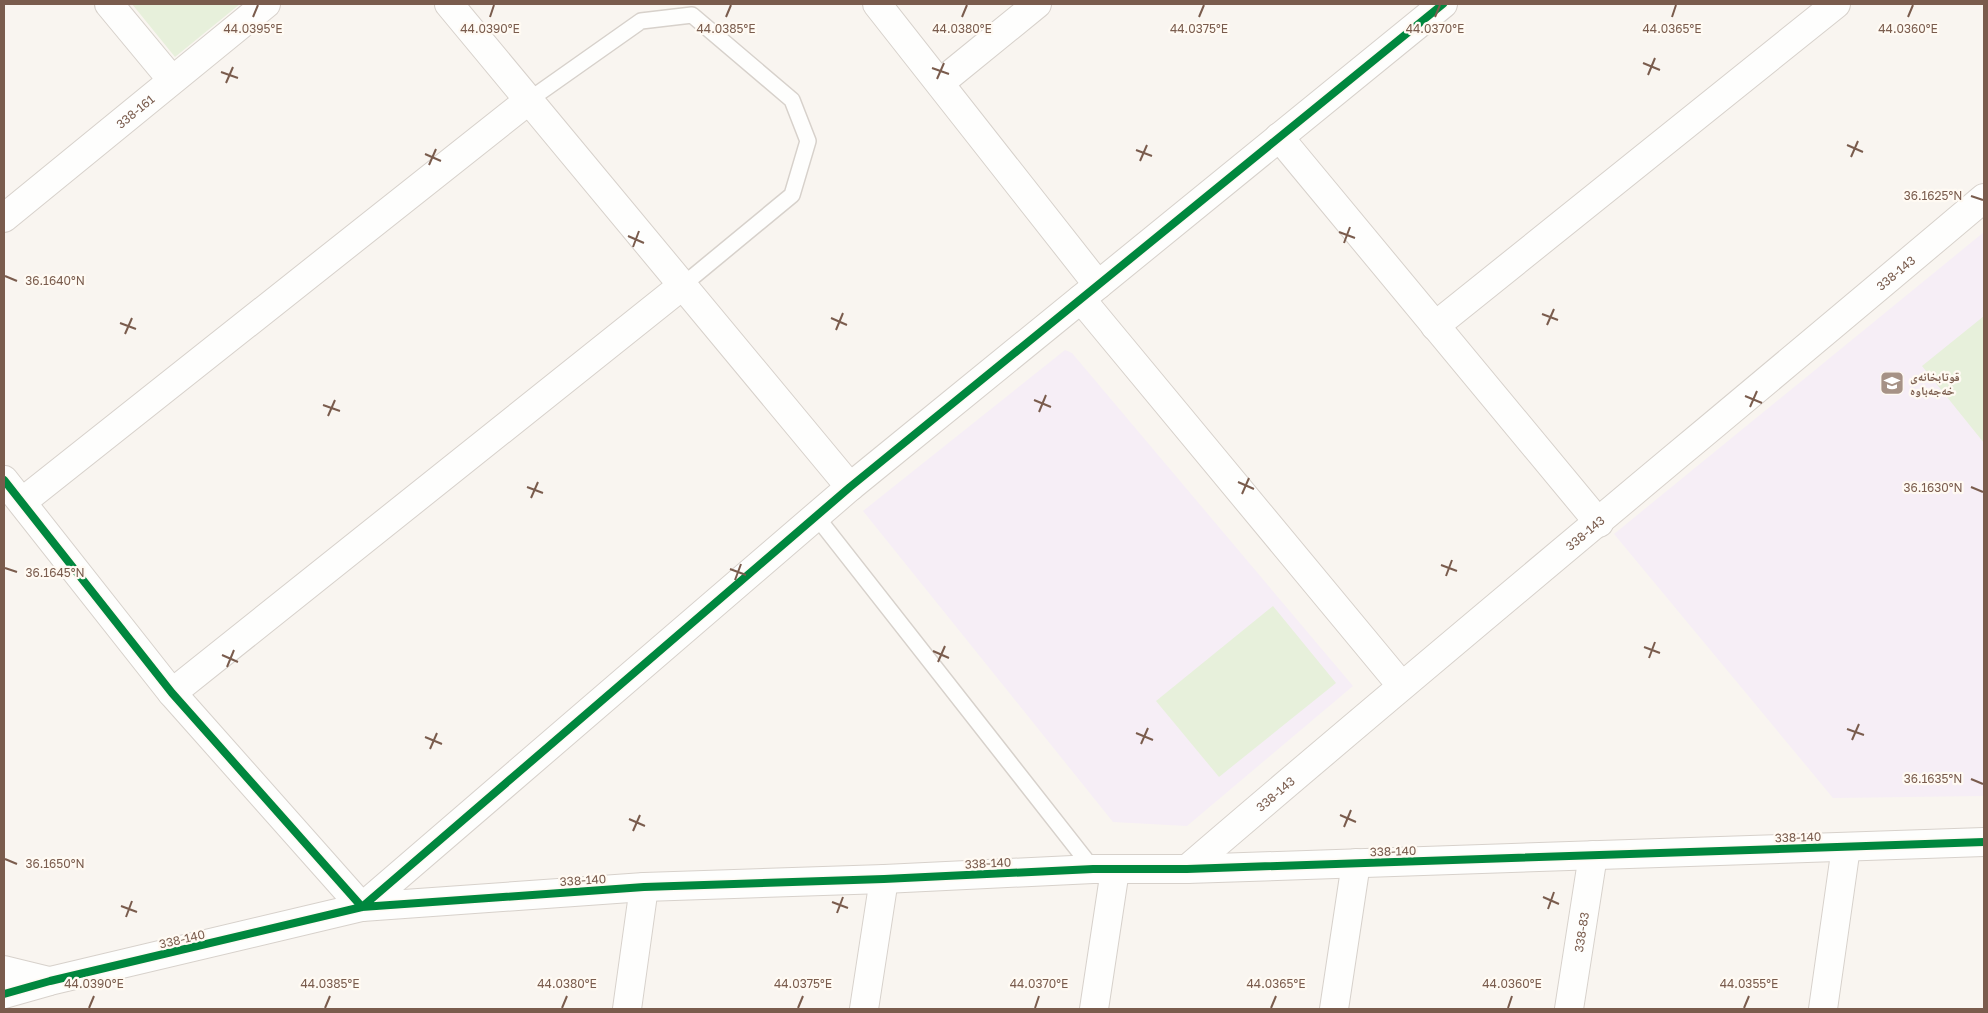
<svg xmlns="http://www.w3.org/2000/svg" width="1988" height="1013" font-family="'Golos Text','Noto Naskh Arabic',sans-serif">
<rect width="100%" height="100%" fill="#f9f5f0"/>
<!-- education -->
<path fill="#f6eef6" d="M1984,232V796L1833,798L1614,534Z
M1065,350L1072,353L1353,686L1187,826L1113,822L863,511Z"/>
<!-- green -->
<path fill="#e7f0db" d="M132,4H240L175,57Z
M1984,316V443L1922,366Z
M1273,606L1336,683L1219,777L1156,701Z"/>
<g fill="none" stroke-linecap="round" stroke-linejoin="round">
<!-- service casing -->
<g stroke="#d7d1cb" stroke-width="18">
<path id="service" d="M529,100L641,21L692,15L792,100L808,141L792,195L683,285
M816,516L1093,869"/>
</g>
<!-- minor casing -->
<g stroke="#d7d1cb" stroke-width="30">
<g id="minor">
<path d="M109,4L172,80"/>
<path d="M449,4L850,487"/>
<path d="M877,4L1098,285"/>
<path d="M940,83L1037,4"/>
<path d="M1279,137L1599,523"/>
<path id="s1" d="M4,218L266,4"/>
<path d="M1081,299L1401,685"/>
<path d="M1435,326L1836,4"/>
<path d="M4,480L172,693L362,907L850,487L1443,4"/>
<path d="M22,502L529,100"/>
<path d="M172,693L683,285"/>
<path id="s2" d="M1187,869C1451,642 1719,422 1984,198"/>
<path d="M4,970L49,981"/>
<path d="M4,994L50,981L362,907L644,887L884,879L1093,869H1187L1984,842"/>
<path d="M627,1009L644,887"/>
<path d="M864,1009L884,879"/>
<path d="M1094,1009L1115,870"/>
<path d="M1334,1009L1356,863"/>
<path id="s3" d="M1569,1009L1593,855"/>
<path d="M1823,1009L1846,847"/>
</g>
</g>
<!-- service -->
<use href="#service" stroke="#fefefd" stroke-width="15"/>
<!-- minor -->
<use href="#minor" stroke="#fefefd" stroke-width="28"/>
<!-- cycleway casing -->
<g stroke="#fffaf3" stroke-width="11">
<path id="cycleway" d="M4,480L172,693L362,907L850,487L1443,4
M4,994L50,981L362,907L644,887L884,879L1093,869H1187L1984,842"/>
</g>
<!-- cycleway -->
<use href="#cycleway" stroke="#00873e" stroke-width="8"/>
</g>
<!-- ticks -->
<path fill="none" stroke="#7a5c4d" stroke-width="2" d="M253,17L258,5M490,17L494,5M726,17L731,5M962,17L967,5M1199,17L1204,5M1435,17L1440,5M1672,17L1676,5M1908,17L1913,5M1643,63L1660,70M932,68L949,74M221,72L238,78M1648,75L1655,58M937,79L944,63M226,83L233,67M1847,145L1863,152M1136,150L1152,156M425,154L441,161M1851,157L1858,141M1140,161L1147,145M429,165L436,149M1971,196L1983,200M1339,232L1355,238M628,236L644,243M1344,243L1350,227M633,247L639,231M5,276L17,281M1542,314L1558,320M831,318L847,325M120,323L136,329M1547,325L1554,309M836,330L843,313M125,334L132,318M1745,396L1762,403M1034,400L1051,407M323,405L340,411M1750,407L1757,391M1039,412L1046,395M328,416L335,400M1238,482L1254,489M527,487L543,493M1971,487L1983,492M1242,494L1249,478M531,498L538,482M1441,565L1457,571M5,568L17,572M730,569L746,575M1446,576L1452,560M735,580L741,564M1644,647L1660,653M933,651L949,658M222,655L238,662M1649,658L1655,642M938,662L945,646M227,667L234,650M1847,729L1864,735M1136,733L1153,740M425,737L442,744M1852,740L1859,724M1141,744L1148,728M430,749L437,733M1971,779L1983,784M1340,815L1356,822M629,819L645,826M1344,827L1351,810M633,831L640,815M5,859L17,864M1543,897L1559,904M832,902L848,908M121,906L137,912M1548,909L1554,892M837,913L843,897M126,917L132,901M89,1008L94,996M325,1008L330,996M562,1008L567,996M798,1008L803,996M1035,1008L1039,996M1271,1008L1276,996M1508,1008L1512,996M1744,1008L1749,996"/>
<!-- icons -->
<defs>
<g id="school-square" transform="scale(1.25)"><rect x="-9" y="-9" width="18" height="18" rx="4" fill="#a69286" stroke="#fffaf3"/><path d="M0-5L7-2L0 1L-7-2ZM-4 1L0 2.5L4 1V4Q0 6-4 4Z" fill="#fff"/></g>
</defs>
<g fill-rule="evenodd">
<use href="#school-square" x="1892" y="383"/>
</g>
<g text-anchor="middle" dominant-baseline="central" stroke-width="4.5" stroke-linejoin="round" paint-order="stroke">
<!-- street labels -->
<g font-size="12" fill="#7a5c4d" stroke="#fffaf3">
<text stroke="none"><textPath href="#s1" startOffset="169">338-161</textPath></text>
<text stroke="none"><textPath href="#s2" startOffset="926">338-143</textPath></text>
<text stroke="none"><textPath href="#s2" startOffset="521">338-143</textPath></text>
<text stroke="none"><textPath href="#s2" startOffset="116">338-143</textPath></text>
<text transform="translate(1798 837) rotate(-2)">338-140</text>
<text transform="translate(1393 851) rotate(-2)">338-140</text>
<text transform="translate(988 863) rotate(-3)">338-140</text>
<text transform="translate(583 880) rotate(-4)">338-140</text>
<text stroke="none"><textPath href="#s3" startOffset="78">338-83</textPath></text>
<text transform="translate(182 939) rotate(-13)">338-140</text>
</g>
<!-- poi labels -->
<g font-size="12" font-weight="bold" fill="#7a5c4d" stroke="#fffaf3" text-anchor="start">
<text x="1910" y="376">قوتابخانەی<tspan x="1910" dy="14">خەجەباوە</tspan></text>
</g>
</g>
<g font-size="12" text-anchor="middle" fill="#7a5c4d" stroke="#fffaf3" stroke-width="4.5" stroke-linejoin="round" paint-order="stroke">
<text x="490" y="33">44.0390°E</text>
<text x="726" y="33">44.0385°E</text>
<text x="962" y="33">44.0380°E</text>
<text x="1199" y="33">44.0375°E</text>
<text x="1435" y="33">44.0370°E</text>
<text x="1672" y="33">44.0365°E</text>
<text x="253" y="33">44.0395°E</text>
<text x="1908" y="33">44.0360°E</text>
<text x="1933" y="200">36.1625°N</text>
<text x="55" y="285">36.1640°N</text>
<text x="1933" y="492">36.1630°N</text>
<text x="55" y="577">36.1645°N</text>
<text x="1933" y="783">36.1635°N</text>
<text x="55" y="868">36.1650°N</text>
<text x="94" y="988">44.0390°E</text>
<text x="330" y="988">44.0385°E</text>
<text x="567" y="988">44.0380°E</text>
<text x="803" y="988">44.0375°E</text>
<text x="1039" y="988">44.0370°E</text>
<text x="1276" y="988">44.0365°E</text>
<text x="1512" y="988">44.0360°E</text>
<text x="1749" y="988">44.0355°E</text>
</g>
<!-- border -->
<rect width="1988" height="1013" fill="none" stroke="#7a5c4d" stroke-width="10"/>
</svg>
